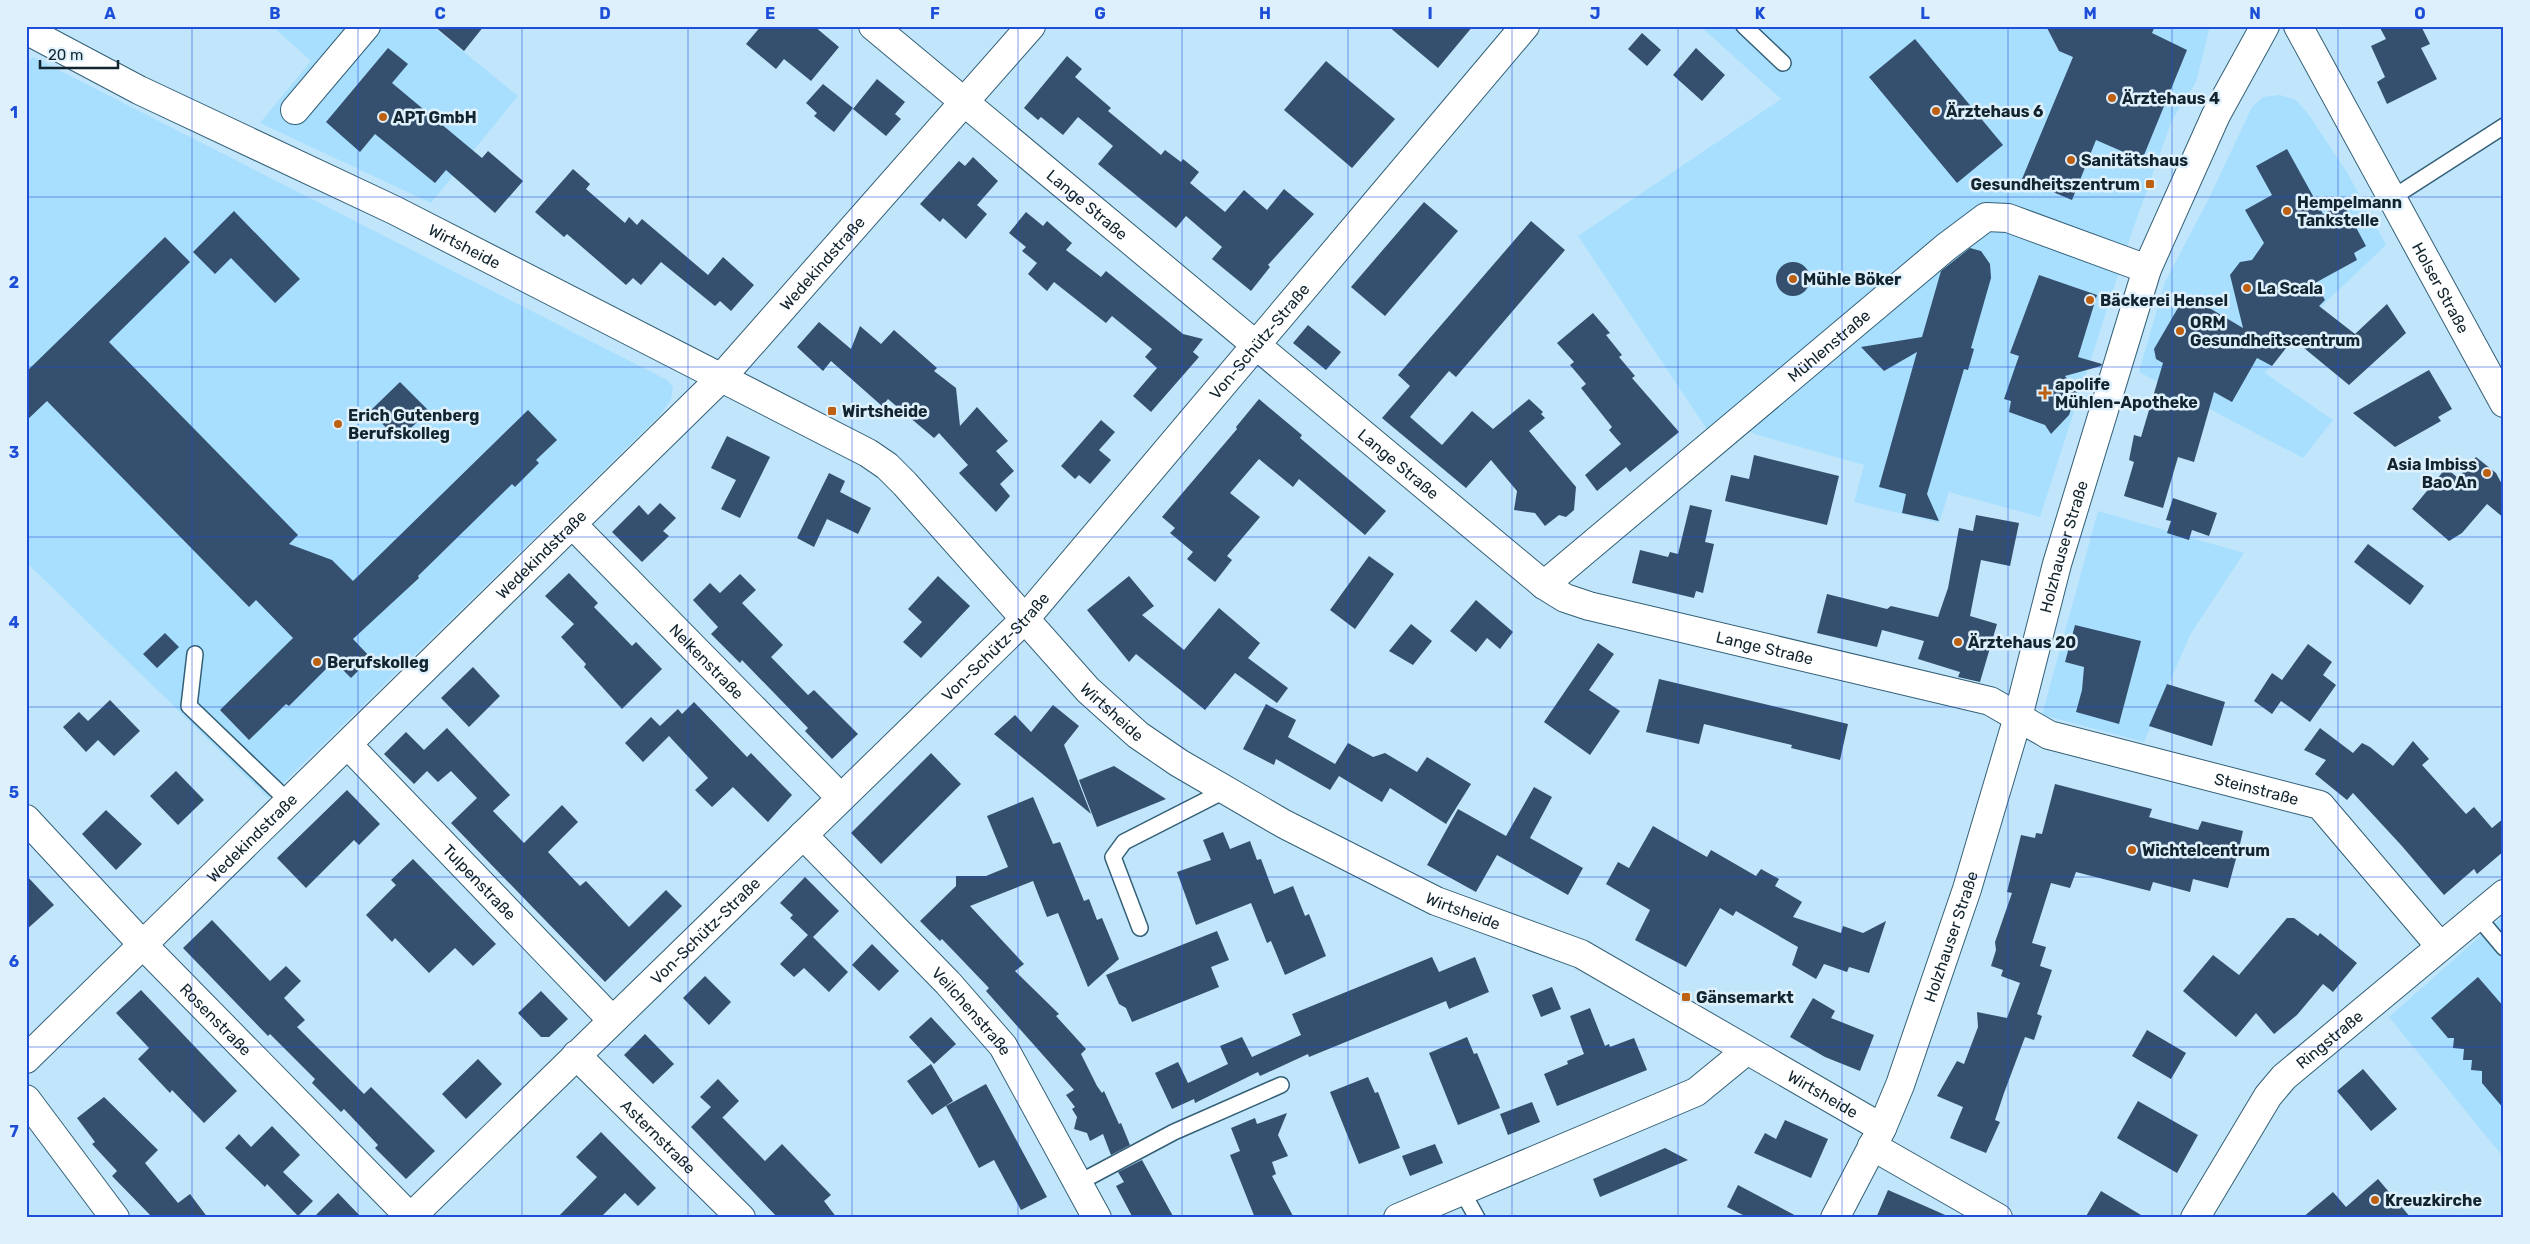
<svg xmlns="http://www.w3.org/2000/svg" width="2530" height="1244" font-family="Rubik,sans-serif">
<rect width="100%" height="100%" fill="#c1e6fb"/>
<!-- built -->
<path fill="#a8dffe" d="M272,26H432L518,96L431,203L260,123L311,61Z
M1700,26H2210L2196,82L2172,120L2132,232L2040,517L1949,492L1939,523L1854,502L1864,465L1754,434L1736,413L1710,434L1578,236L1781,99Z
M33,57L667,380L673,387L671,400L659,416L268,798L26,562V63Z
M2280,95L2296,100L2309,115L2348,174L2386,245L2326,302L2265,373L2333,420L2303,458L2139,372L2165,282L2210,196L2252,107L2263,97Z
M2098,511L2244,553L2190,635L2144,742L2042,715Z
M2504,915V1158L2389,1017Z"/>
<!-- building -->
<path fill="#354f6e" d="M434,26H484L464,51Z
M761,26H814L839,47L811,81L784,59L776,69L746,44Z
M1388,26H1473L1438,68Z
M2046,26H2155L2152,33L2187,50L2142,160L2096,140L2072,200L2022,179L2073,57L2059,51Z
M2379,26H2421L2430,44L2421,48L2437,79L2387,104L2377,82L2385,77L2371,46L2386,39Z
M1642,33L1661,50L1647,66L1628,49Z
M1915,39L2003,145L1957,183L1869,77Z
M388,48L408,64L392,83L482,158L488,151L523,181L495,213L446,170L435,183L375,134L360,152L326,122Z
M1696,48L1725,75L1702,101L1673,75Z
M1067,56L1082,69L1075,77L1111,108L1108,111L1161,155L1165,150L1181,162L1183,159L1199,172L1190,183L1225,212L1244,190L1267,210L1284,189L1314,214L1268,265L1270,267L1251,291L1212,259L1222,247L1186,216L1176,228L1098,164L1113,146L1078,117L1063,135L1041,117L1038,120L1024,108Z
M1326,61L1395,119L1352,168L1284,110Z
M877,79L905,102L895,114L901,119L886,136L853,109Z
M823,84L853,108L834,132L814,116L817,113L806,103Z
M2287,149L2323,214L2343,203L2366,246L2354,253L2357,260L2315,283L2325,300L2319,306L2355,334L2387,304L2406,333L2349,385L2293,339L2272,366L2257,358L2232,402L2214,392L2194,462L2178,457L2163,508L2124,496L2134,462L2129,460L2134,435L2141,437L2163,363L2156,359L2154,349L2182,301L2191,297L2243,328L2230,275L2240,262L2252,260L2264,243L2245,210L2272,195L2256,166Z
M973,157L998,181L977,205L987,214L966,239L943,218L940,222L920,204L959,161L965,166Z
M573,169L590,184L586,189L625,223L629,217L637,225L642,219L708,275L723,257L754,285L731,311L720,301L715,306L661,262L641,285L633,278L626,285L567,234L564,237L535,212Z
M1424,202L1458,231L1385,316L1351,287Z
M234,211L300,279L275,303L231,258L215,274L193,252Z
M1026,212L1043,226L1047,221L1072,243L1066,250L1101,277L1106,271L1183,334L1203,339L1193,352L1199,357L1151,412L1133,396L1157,368L1145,357L1152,349L1112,316L1106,323L1054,282L1047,291L1028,274L1037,263L1022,251L1026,247L1009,233Z
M1531,221L1565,250L1456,377L1449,371L1410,417L1442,445L1472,411L1493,429L1529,399L1543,412L1541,414L1545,418L1529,431L1576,487L1574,510L1566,517L1559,515L1545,526L1535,513L1514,510L1517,491L1491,460L1466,488L1382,418L1410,386L1398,375Z
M165,237L190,262L109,342L298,535L289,544L332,560L353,581L528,410L557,440L536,460L539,463L515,487L512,484L418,576L419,578L353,639L371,658L351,678L334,661L289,706L286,704L249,740L220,710L293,638L256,600L249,607L47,401L26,421V372Z
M1970,248L1981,251L1990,264L1991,278L1971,348L1974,349L1968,370L1964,369L1927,494L1939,521L1902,513L1906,494L1879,487L1917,352L1884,371L1861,347L1922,337L1941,271Z
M1776 279a17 17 0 1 1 34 0a17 17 0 1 1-34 0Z
M2039,275L2097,295L2078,357L2102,364L2101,366L2065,376L2077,392L2069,415L2051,434L2045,425L2009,412L2011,401L2004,399L2019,356L2010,353Z
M1593,313L1610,333L1606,335L1622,355L1619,357L1635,376L1632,378L1679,432L1630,472L1626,467L1597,491L1585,475L1621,444L1609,430L1612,427L1581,388L1586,384L1570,365L1574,362L1557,343Z
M819,322L851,349L860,326L881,344L894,330L937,368L934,371L956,388L960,426L977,407L1008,441L996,451L1014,471L1000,484L1010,496L996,512L959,473L968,465L939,433L934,438L888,399L882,406L831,361L823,371L797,347Z
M1308,325L1341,352L1326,370L1293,343Z
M2429,370L2452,409L2438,417L2441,421L2395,447L2353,413Z
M400,382L429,411L398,440L370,411Z
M1259,399L1302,435L1300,438L1386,511L1365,535L1299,479L1293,487L1259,459L1230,493L1260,517L1227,556L1232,560L1215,582L1187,559L1193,552L1170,533L1175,528L1162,517L1237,429L1236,427Z
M1101,420L1115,432L1099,450L1111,460L1090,484L1079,475L1075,479L1061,466Z
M727,436L770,457L740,518L721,509L736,480L711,468Z
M1754,455L1839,476L1827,525L1725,501L1731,475L1749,479Z
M2476,457L2496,473L2504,488V518L2487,504L2462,533L2449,541L2412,509L2446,468L2458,478Z
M829,473L845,481L840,492L871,508L858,534L827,519L814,547L797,538Z
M2173,498L2217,513L2209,536L2192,530L2189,540L2167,533L2171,521L2166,520Z
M660,503L676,518L663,531L669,536L642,562L612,532L639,505L648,515Z
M1690,505L1712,510L1705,542L1714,544L1703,593L1696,591L1694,598L1632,583L1640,550L1668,557L1670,552L1678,554Z
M1976,515L2019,523L2010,566L1981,560L1970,616L1997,624L1980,682L1958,677L1960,672L1918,659L1924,641L1882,630L1877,647L1817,633L1827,594L1887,609L1891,606L1938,617L1948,588L1959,528L1973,531Z
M2368,544L2424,586L2410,605L2354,562Z
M1369,556L1394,574L1355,629L1330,610Z
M569,573L598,603L594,607L632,646L636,642L662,669L622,709L584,667L586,664L561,637L574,624L545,596Z
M740,574L756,590L742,603L783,645L771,657L808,695L814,690L858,734L832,759L805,731L808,728L742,660L740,663L711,634L718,627L693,600L710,583L720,593Z
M938,576L970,606L921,658L903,642L922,622L908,609Z
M1129,576L1154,606L1142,615L1184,650L1219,608L1260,643L1248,658L1288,688L1277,703L1235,673L1205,710L1136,654L1129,662L1087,610Z
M1476,600L1513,632L1500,649L1487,638L1476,652L1450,631Z
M1411,624L1432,641L1413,665L1389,651Z
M2075,625L2141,641L2119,724L2076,712L2082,690L2084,667L2065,662Z
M165,633L179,647L157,668L143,654Z
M1598,643L1614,654L1589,690L1620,711L1590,755L1544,722Z
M2308,644L2332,662L2323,675L2336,685L2310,722L2281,701L2272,714L2254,701L2272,673L2282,680Z
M473,667L500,696L469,727L441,698Z
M1659,679L1848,724L1840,760L1791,748L1792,745L1704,724L1699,744L1646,732Z
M2167,684L2225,702L2212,746L2149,726Z
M110,700L140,731L114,756L98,740L86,752L63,727L79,712L88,721Z
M694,702L747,757L751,753L792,795L768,822L733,787L712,807L695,790L708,778L669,736L643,762L625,743L651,717L660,726L678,709L682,714Z
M1266,704L1296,720L1288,737L1335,764L1348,743L1373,757L1385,753L1417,772L1427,757L1471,784L1446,824L1390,788L1382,802L1339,776L1330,790L1276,759L1274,765L1243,749Z
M1053,705L1079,726L1064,745L1091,814L994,734L1015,715L1031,732Z
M447,728L510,795L493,811L524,843L562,805L578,822L548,852L580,886L586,881L629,927L666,890L682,906L605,982L451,823L477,798L451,771L438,782L427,771L414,784L384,754L406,732L424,750Z
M2320,728L2353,753L2362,743L2370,747L2393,766L2413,741L2429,759L2422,765L2466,814L2474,807L2492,828L2504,818V851L2477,874L2474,869L2444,895L2401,845L2353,793L2347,800L2315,774L2326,760L2304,750Z
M931,753L961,784L881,864L851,833Z
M1114,766L1166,799L1097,827L1079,780Z
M176,771L204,800L178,825L150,796Z
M2055,784L2152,809L2149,817L2198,830L2202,821L2243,831L2240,844L2228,888L2193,879L2190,892L2153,882L2150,891L2076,872L2070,888L2051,883L2032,943L2046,947L2040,966L2052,970L2037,1014L2042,1016L2034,1040L2025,1037L2004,1093L1995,1120L2000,1122L1986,1153L1950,1138L1963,1107L1937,1096L1957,1061L1964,1064L1978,1027L1977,1012L2007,1018L2020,983L2001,976L2003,970L1991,966L1996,950L1995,942L2012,893L2007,892L2021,835L2035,838L2036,833L2042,834Z
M1534,787L1552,797L1530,838L1583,868L1568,895L1497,855L1476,892L1427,865L1458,809L1506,836Z
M347,790L380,824L359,845L354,840L306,888L277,858Z
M1033,797L1053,844L1060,842L1084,901L1089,899L1097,920L1102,918L1119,959L1088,987L1058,913L1047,917L1033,881L970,906L1024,964L1015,971L1059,1014L1056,1016L1086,1049L1081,1054L1097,1086L1102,1093L1104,1091L1119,1124L1121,1123L1130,1145L1111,1155L1103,1134L1090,1141L1087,1133L1074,1129L1077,1117L1072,1109L1075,1107L1066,1095L1074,1090L986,991L989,988L942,939L940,941L920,921L956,886V876H986L1008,867L987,816Z
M106,810L142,844L116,870L82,834Z
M1653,826L1707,857L1711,850L1756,876L1761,869L1779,879L1775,886L1802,902L1793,917L1841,933L1843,926L1863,933L1886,921L1869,973L1849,967L1847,972L1824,964L1816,979L1792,965L1798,947L1736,911L1733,916L1720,908L1686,967L1635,940L1650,910L1606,884L1618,862L1629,868Z
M1223,832L1230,849L1250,841L1257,860L1261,859L1274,894L1293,886L1305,916L1309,914L1326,956L1285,975L1271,941L1267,943L1251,903L1196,925L1177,872L1211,860L1203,840Z
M413,859L496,944L473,966L455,948L429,973L395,938L392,942L366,915L396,885L391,880Z
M26,875L54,905L26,930Z
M805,877L839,911L813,937L848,972L829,992L804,968L794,977L780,964L808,935L790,918L793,915L780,903Z
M2287,918H2294L2318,936L2320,933L2357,963L2333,992L2323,984L2297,1015L2274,1034L2256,1013L2236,1037L2183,991L2213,955L2239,975Z
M212,920L270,981L286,966L301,981L284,998L305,1020L297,1027L364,1094L371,1087L435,1151L406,1179L375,1148L378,1145L344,1109L341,1112L312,1083L315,1079L270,1034L268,1036L183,948Z
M1217,931L1229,960L1211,967L1219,987L1132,1022L1126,1008L1119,1004L1106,975Z
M872,944L899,971L879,991L852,965Z
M1432,957L1439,972L1475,957L1489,992L1449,1009L1446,1001L1309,1057L1308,1054L1260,1076L1258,1072L1195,1103L1194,1099L1172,1109L1155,1073L1178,1062L1188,1083L1228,1064L1220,1046L1242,1037L1252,1057L1301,1035L1292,1014Z
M705,976L731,1002L709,1025L683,998Z
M2478,977L2504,1007V1109L2482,1083V1071L2471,1070L2472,1060H2463L2464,1049L2453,1048L2454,1038H2448L2431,1018Z
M1552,987L1561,1009L1541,1017L1532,995Z
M141,990L237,1091L204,1123L172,1090L170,1093L138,1059L149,1048L116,1013Z
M541,991L568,1019L549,1037H541L518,1013Z
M1813,998L1835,1011L1831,1018L1874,1035L1860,1071L1825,1057L1790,1037Z
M1590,1008L1605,1046L1609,1044L1610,1047L1634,1038L1647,1070L1557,1106L1544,1074L1568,1064L1567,1061L1584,1054L1570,1016Z
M931,1017L956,1044L934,1064L909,1037Z
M2147,1030L2186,1053L2171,1079L2132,1056Z
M645,1034L674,1064L653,1084L624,1055Z
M1467,1037L1474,1054L1477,1053L1500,1108L1458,1125L1429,1053Z
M478,1059L502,1084L466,1119L442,1094Z
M931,1064L953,1101L932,1115L907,1081Z
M2363,1069L2397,1109L2371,1131L2337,1091Z
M1368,1077L1375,1093L1378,1092L1400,1148L1359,1164L1330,1092Z
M718,1079L739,1101L722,1118L721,1116L765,1161L782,1144L831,1195L824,1201L837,1218H778L691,1127L711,1107L700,1097Z
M986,1084L1047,1197L1021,1210L994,1160L979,1168L946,1106Z
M104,1097L158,1150L145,1163L178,1203L190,1194L208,1218H153L112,1176L117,1171L92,1144L95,1142L77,1118Z
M2138,1101L2198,1135L2177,1173L2117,1138Z
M1532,1102L1540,1122L1508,1135L1500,1114Z
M1287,1113L1278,1135L1288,1156L1272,1162L1276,1174L1272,1176L1294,1218H1255L1230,1155L1240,1151L1231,1128L1255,1118L1257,1124Z
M1785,1120L1828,1139L1811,1178L1754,1153L1765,1133L1776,1139Z
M272,1126L300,1155L283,1172L313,1201L298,1216L267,1184L265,1187L225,1148L239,1134L251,1147Z
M601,1132L656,1188L638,1206L625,1193L600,1218H557L597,1177L576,1157Z
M1435,1144L1443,1163L1410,1176L1402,1156Z
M1665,1148L1688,1160L1600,1197L1593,1179Z
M1142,1160L1174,1218H1133L1116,1186L1124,1182L1118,1172Z
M2378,1179L2411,1218H2302L2333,1192L2346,1207Z
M1738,1185L1800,1218H1749L1727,1207Z
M1888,1190L1918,1203L1952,1218H1876Z
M2101,1191L2146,1218H2085Z
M338,1193L362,1218H313Z"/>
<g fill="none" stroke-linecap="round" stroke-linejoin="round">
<!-- lane casing -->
<g stroke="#346077" stroke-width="18">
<path id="lane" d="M1744,26L1783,63
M2392,198L2504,126
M195,654L189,706L289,802
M2477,916L2504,948
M1140,928L1113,857L1124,842L1226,790
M1078,1183L1174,1132L1281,1085
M1462,1191L1477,1218"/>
</g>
<!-- street casing -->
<g stroke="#346077" stroke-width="30">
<g id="street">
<path id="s1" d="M873,26L1544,585L1565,598L1589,606L1990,701L2049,735L2320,805L2440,946"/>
<path id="s2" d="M26,30L139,90L394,210L868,453L887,466L905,484L1088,690L1138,735L1179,763L1284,824L1436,901L1581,954L1882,1128"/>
<path d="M295,110L366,26"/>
<path id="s3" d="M573,525L841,798"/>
<path id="s4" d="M1544,585L1946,247L1986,217L2008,218L2147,269"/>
<path id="s5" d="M348,745L612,1020"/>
<path id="s6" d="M26,819L143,945L410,1217"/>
<path id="s7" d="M803,835L948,983L1003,1046L1097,1218"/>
<path id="s8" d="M576,1055L741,1218"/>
<path id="s9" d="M26,1059L721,378L1031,26"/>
<path d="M26,1099L115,1218"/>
<path d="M1872,1146L1998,1218"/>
<path id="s10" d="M410,1218L1024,620L1525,26"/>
<path d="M1398,1218L1696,1092L1746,1051"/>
<path id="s11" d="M2195,1218L2268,1096L2284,1077L2504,894"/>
</g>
</g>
<!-- secondary casing -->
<g stroke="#346077" stroke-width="30">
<g id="secondary">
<path id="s12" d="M2298,26L2504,403"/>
<path id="s13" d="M1835,1218L1882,1128L1900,1085L1967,889L2018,717L2057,564L2147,269L2216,115L2265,26"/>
</g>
</g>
<!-- lane -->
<use href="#lane" stroke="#fff" stroke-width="15"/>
<!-- street -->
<use href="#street" stroke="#fff" stroke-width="28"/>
<!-- secondary -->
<use href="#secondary" stroke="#fff" stroke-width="28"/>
</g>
<!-- grid -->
<path fill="none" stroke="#1d4ed8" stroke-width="1" stroke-opacity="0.55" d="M192,26V1218M358,26V1218M522,26V1218M688,26V1218M852,26V1218M1018,26V1218M1182,26V1218M1348,26V1218M1512,26V1218M1678,26V1218M1842,26V1218M2008,26V1218M2172,26V1218M2338,26V1218M26,197H2504M26,367H2504M26,537H2504M26,707H2504M26,877H2504M26,1047H2504"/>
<!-- markers -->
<g fill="#bd6011" stroke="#def0fb" stroke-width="2">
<circle cx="2112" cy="98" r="5"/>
<circle cx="1936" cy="111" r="5"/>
<circle cx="383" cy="117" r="5"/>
<circle cx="2071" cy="160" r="5"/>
<rect x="2145" y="179" width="10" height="10" rx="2.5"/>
<circle cx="2287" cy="211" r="5"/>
<circle cx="1793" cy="279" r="5"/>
<circle cx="2247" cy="288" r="5"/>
<circle cx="2090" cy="300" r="5"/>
<circle cx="2180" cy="331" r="5"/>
<path d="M2042.5 385.5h5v5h5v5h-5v5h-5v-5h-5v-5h5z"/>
<rect x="827" y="406" width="10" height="10" rx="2.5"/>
<circle cx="338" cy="424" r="5"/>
<circle cx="2487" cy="473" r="5"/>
<circle cx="1958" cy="642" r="5"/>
<circle cx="317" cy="662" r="5"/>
<circle cx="2132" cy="850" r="5"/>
<rect x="1681" y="992" width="10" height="10" rx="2.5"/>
<circle cx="2375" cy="1200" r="5"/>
</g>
<g text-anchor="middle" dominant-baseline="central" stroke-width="5" stroke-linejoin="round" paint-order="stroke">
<!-- poi labels -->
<g font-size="16" font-weight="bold" fill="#12242e" stroke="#def0fb" text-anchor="start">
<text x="2122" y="98">Ärztehaus 4</text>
<text x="1946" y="111">Ärztehaus 6</text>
<text x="393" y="117">APT GmbH</text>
<text x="2081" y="160">Sanitätshaus</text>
<text x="2140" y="184" text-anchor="end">Gesundheitszentrum</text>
<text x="2297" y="202">Hempelmann<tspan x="2297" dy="18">Tankstelle</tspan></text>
<text x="1803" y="279">Mühle Böker</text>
<text x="2257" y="288">La Scala</text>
<text x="2100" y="300">Bäckerei Hensel</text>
<text x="2190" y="322">ORM<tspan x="2190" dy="18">Gesundheitscentrum</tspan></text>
<text x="2055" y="384">apolife<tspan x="2055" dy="18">Mühlen-Apotheke</tspan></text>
<text x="842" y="411">Wirtsheide</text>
<text x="348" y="415">Erich Gutenberg<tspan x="348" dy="18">Berufskolleg</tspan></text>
<text x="2477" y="464" text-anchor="end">Asia Imbiss<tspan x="2477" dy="18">Bao An</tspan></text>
<text x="1968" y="642">Ärztehaus 20</text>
<text x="327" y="662">Berufskolleg</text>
<text x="2142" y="850">Wichtelcentrum</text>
<text x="1696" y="997">Gänsemarkt</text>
<text x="2385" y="1200">Kreuzkirche</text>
</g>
<!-- street labels -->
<g font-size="16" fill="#12242e" stroke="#def0fb">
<text stroke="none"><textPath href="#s1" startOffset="279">Lange Straße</textPath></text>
<text stroke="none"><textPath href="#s2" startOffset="489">Wirtsheide</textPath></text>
<text stroke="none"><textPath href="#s9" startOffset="1126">Wedekindstraße</textPath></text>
<text stroke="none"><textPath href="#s12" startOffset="298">Holser Straße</textPath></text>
<text stroke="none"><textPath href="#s10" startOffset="1222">Von-Schütz-Straße</textPath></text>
<text stroke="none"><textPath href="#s4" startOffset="372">Mühlenstraße</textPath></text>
<text stroke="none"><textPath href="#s1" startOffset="684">Lange Straße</textPath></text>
<text stroke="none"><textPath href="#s13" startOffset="711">Holzhauser Straße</textPath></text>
<text stroke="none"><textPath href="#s9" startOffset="721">Wedekindstraße</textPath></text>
<text stroke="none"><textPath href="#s10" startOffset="818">Von-Schütz-Straße</textPath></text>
<text stroke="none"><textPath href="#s1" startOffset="1104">Lange Straße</textPath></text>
<text stroke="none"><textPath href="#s3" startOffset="191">Nelkenstraße</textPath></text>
<text stroke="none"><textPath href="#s2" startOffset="1299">Wirtsheide</textPath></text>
<text stroke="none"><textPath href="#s1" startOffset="1618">Steinstraße</textPath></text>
<text stroke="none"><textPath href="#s9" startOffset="316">Wedekindstraße</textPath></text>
<text stroke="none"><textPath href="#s5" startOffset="190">Tulpenstraße</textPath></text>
<text stroke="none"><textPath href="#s2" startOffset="1704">Wirtsheide</textPath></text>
<text stroke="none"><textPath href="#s10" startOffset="412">Von-Schütz-Straße</textPath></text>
<text stroke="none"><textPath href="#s13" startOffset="305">Holzhauser Straße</textPath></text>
<text stroke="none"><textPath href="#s7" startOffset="244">Veilchenstraße</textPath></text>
<text stroke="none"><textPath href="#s6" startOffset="276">Rosenstraße</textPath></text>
<text stroke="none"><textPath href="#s11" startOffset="226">Ringstraße</textPath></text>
<text stroke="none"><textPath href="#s2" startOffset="2109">Wirtsheide</textPath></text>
<text stroke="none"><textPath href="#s8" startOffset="116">Asternstraße</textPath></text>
</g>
</g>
<!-- border -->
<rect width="2530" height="1244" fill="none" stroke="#def0fb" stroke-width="55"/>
<!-- scale -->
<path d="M40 60v8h78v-8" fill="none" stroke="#12242e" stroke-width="2.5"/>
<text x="48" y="60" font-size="15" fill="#12242e" stroke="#def0fb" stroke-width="4" paint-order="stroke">20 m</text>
<rect x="28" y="28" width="2474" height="1188" fill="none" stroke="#1d4ed8" stroke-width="2"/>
<g font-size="16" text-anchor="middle" font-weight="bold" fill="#1d4ed8">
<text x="110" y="19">A</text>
<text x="275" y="19">B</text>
<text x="440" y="19">C</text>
<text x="605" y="19">D</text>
<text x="770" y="19">E</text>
<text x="935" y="19">F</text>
<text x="1100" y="19">G</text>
<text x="1265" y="19">H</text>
<text x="1430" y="19">I</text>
<text x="1595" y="19">J</text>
<text x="1760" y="19">K</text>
<text x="1925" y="19">L</text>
<text x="2090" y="19">M</text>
<text x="2255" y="19">N</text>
<text x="2420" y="19">O</text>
<text x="14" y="118">1</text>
<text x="14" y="288">2</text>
<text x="14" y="458">3</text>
<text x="14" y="628">4</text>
<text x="14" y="798">5</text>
<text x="14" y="967">6</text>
<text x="14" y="1137">7</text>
</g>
</svg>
